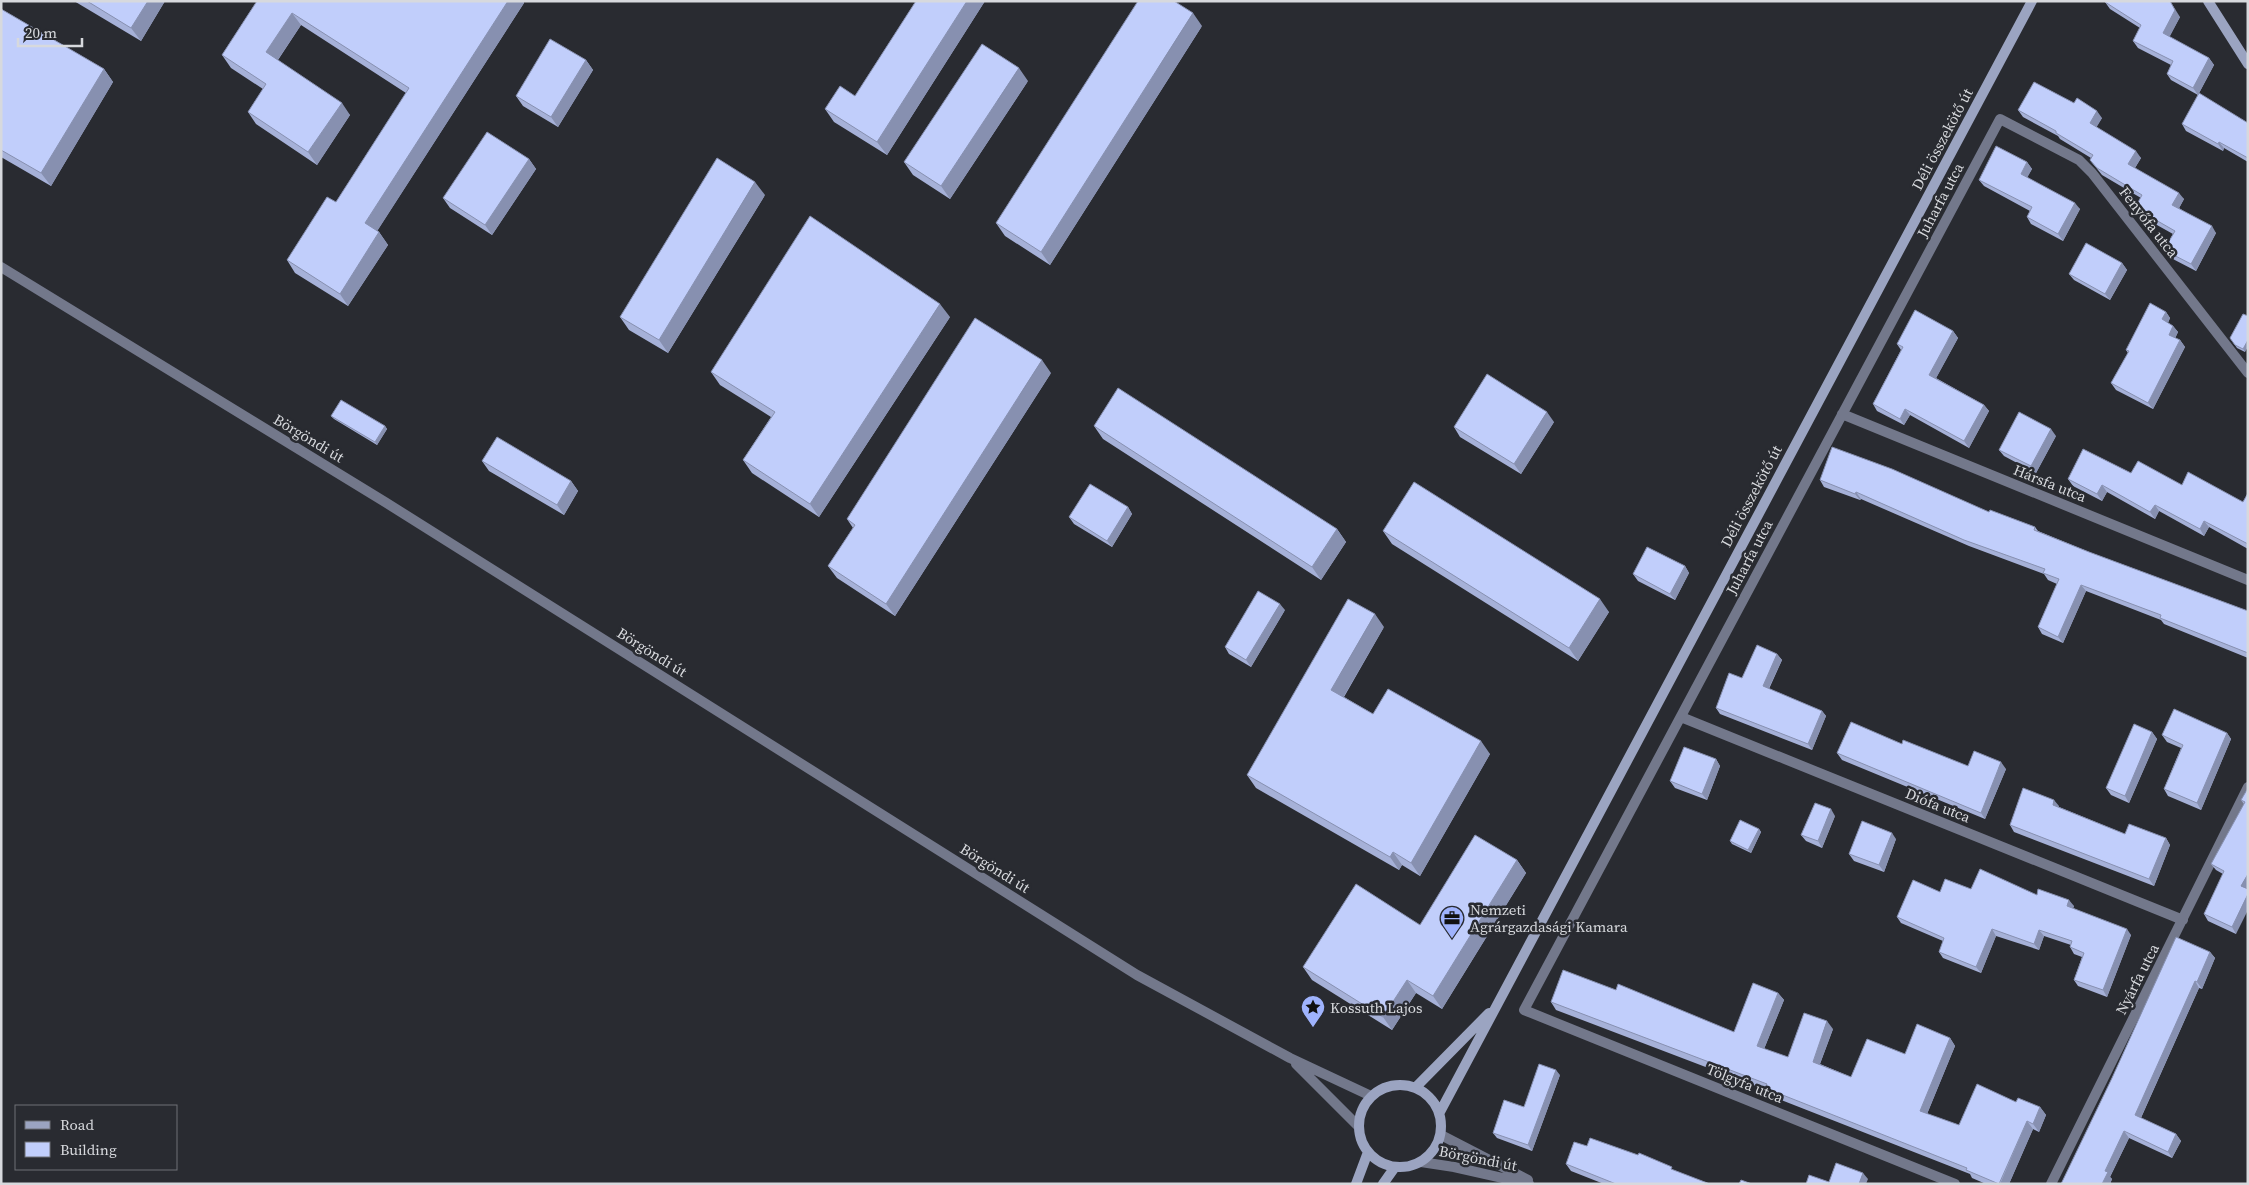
<svg xmlns="http://www.w3.org/2000/svg" width="2249" height="1185" font-family="'Source Serif 4',serif">
<rect width="100%" height="100%" fill="#292b31"/>
<g fill="none" stroke-linecap="round" stroke-linejoin="round">
<!-- minor -->
<path stroke="#73788b" stroke-width="10" d="M1,267L385,502L1137,975L1290,1058L1371,1096
M1842,414L2248,580
M1681,717L2183,920
M1296,1064L1359,1127
M1441,1135L1528,1180
M1421,1162L1454,1167L1529,1184
M1955,1184L1524,1010L2000,119L2079,160L2092,173L2248,373
M2051,1184L2248,787"/>
<!-- secondary -->
<path stroke="#9ba4c1" stroke-width="10" d="M2208,1L2248,64
M1359 1126a41 41 0 1 1 82 0a41 41 0 1 1-82 0Z
M1416,1087L1489,1013
M1440,1112L2032,1
M1356,1184L1368,1152
M1383,1184L1395,1167"/>
</g>
<!-- wall -->
<path fill="#a6b1d8" d="M74,1H165L141,41Z
M257,1H523L524,3L377,231L379,232L388,245L348,306L295,273L287,260L336,202L406,93L301,25L278,60L350,115L317,165L256,124L248,112L263,89L231,68L222,55Z
M916,1H985L887,155L834,122L825,109L855,96Z
M2105,2L2180,17L2169,37L2209,58L2214,65L2198,95L2171,80L2167,74L2171,65L2138,48L2133,41L2140,28L2110,9Z
M1,9L104,69L113,82L51,186L1,157Z
M1202,26L1050,265L1005,236L996,223Z
M586,60L593,70L558,127L523,106L516,96Z
M1028,81L950,199L913,175L904,162Z
M2018,110L2102,118L2096,127L2141,158L2135,168L2184,199L2179,208L2216,233L2196,271L2169,257L2164,250L2173,234L2139,215L2135,208L2141,198L2102,175L2090,160L2091,158L2060,139L2058,136L2023,117Z
M2248,123V162L2224,148L2223,151L2186,131L2182,124Z
M529,159L536,169L492,235L450,208L443,198Z
M2027,162L2032,169L2027,177L2080,209L2063,241L2031,224L2027,217L2030,211L1984,186L1979,180Z
M765,195L668,353L629,330L620,317Z
M2122,263L2127,270L2110,300L2074,280L2069,274Z
M2166,312L2170,318L2168,323L2173,326L2178,332L2175,338L2180,340L2185,347L2153,409L2116,390L2111,383L2128,353L2126,350Z
M2248,316L2245,352L2237,348L2230,338Z
M950,317L819,517L752,473L743,460L771,417L720,385L711,372Z
M1953,331L1958,338L1936,378L1984,405L1989,411L1969,448L1910,415L1904,425L1877,411L1873,404L1901,350L1897,344Z
M1051,373L895,616L837,578L828,566L853,528L847,519Z
M331,416L385,426L387,429L377,445L334,419Z
M1554,422L1521,474L1460,437L1454,427Z
M1094,426L1337,529L1346,542L1321,580L1103,439Z
M2056,436L2036,473L2004,456L1999,450Z
M482,461L571,481L578,491L564,515L489,471Z
M2131,473L2182,485L2243,502L2248,493V549L2209,527L2204,536L2159,511L2155,519L2107,492L2102,501L2073,486L2068,479Z
M1820,480L1989,512L2035,527L2038,531L2089,552L2248,611V658L2164,624L2161,620L2086,591L2063,643L2042,634L2038,627L2057,584L2048,580L2044,574L1969,546L1861,499L1860,500L1824,487Z
M1128,507L1132,514L1112,547L1074,524L1069,517Z
M1383,531L1609,612L1578,661L1392,544Z
M1685,566L1689,573L1675,600L1638,581L1633,574Z
M1285,610L1251,667L1229,654L1225,647Z
M1384,627L1344,697L1373,714L1490,754L1420,876L1402,865L1399,870L1256,788L1247,775Z
M1777,654L1782,660L1769,689L1822,711L1826,716L1812,750L1720,714L1716,708L1742,678Z
M2152,732L2157,739L2129,803L2111,795L2106,788Z
M2227,733L2231,739L2201,810L2168,796L2164,789L2181,748L2167,742L2162,735Z
M1902,744L1968,766L2006,769L1985,819L1842,760L1837,753Z
M1716,759L1720,766L1707,800L1675,788L1670,781Z
M2248,788L2236,934L2208,921L2204,914L2223,874L2216,870L2211,864L2244,804L2241,800Z
M2059,806V807L2125,834L2166,838L2170,845L2154,886L2014,832L2010,825Z
M1835,816L1822,848L1806,841L1801,835Z
M1759,829L1761,832L1751,853L1732,844L1730,841Z
M1896,839L1884,872L1854,861L1849,854Z
M1517,860L1526,873L1442,1009L1416,993L1392,1030L1312,980L1303,967L1420,925Z
M1971,889L2037,895L2074,906L2073,908L2131,935L2107,997L2078,986L2074,980L2082,957L2074,954L2070,947L2071,945L2044,936L2039,950L1996,936L1981,973L1943,958L1939,952L1943,941L1901,923L1897,917L1940,892Z
M2210,952L2215,958L2202,989L2199,988L2141,1118L2176,1134L2181,1141L2172,1158L2129,1138L2110,1177L2112,1179L2110,1184H2061Z
M1616,990L1734,1032L1778,993L1784,1000L1764,1049L1788,1057L1833,1029L1820,1064L1851,1077L1905,1054L1950,1038L1955,1046L1927,1114L1959,1125L2016,1102L2040,1107L2046,1115L2039,1132L2033,1129L2009,1184H1986L1972,1178L1970,1174L1771,1096L1766,1090L1556,1010L1551,1002Z
M1560,1075L1532,1151L1497,1138L1493,1133Z
M1587,1146L1675,1171L1710,1184H1604L1571,1171L1566,1164Z"/>
<!-- shaded-wall -->
<path fill="#8790b0" d="M148,1H165L141,41L131,28Z
M508,1H523L524,3L374,236L365,223Z
M967,1H985L887,155L877,142Z
M2170,1L2180,17L2168,40L2163,33Z
M292,13L301,25L275,64L266,52Z
M1193,13L1202,26L1050,265L1041,252Z
M2209,58L2214,65L2198,95L2193,88Z
M586,60L593,70L558,127L551,117Z
M1019,68L1028,81L950,199L941,186Z
M104,69L113,82L51,186L41,173Z
M342,103L350,115L317,165L308,152Z
M2097,111L2102,118L2095,130L2090,123Z
M2219,142L2224,148L2223,151L2218,144Z
M2136,151L2141,158L2133,171L2128,164Z
M529,159L536,169L492,235L485,225Z
M2027,162L2032,169L2026,180L2021,174Z
M755,182L765,195L668,353L659,340Z
M2179,193L2184,199L2177,212L2172,205Z
M2075,203L2080,209L2063,241L2058,234Z
M2212,226L2216,233L2196,271L2191,264Z
M379,232L388,245L348,306L340,294Z
M2122,263L2127,270L2110,300L2105,294Z
M940,304L950,317L819,517L810,504Z
M2166,312L2170,318L2166,326L2162,319Z
M2173,326L2178,332L2174,341L2169,335Z
M1953,331L1958,338L1934,382L1929,375Z
M2180,340L2185,347L2153,409L2148,403Z
M2248,340V347L2245,352L2243,349Z
M1042,360L1051,373L895,616L886,604Z
M1984,405L1989,411L1969,448L1964,441Z
M1905,409L1910,415L1904,425L1900,419Z
M1547,412L1554,422L1521,474L1514,464Z
M385,426L387,429L377,445L375,442Z
M2051,429L2056,436L2036,473L2031,466Z
M571,481L578,491L564,515L557,505Z
M2102,485L2107,492L2102,501L2097,494Z
M1856,492L1861,499L1860,500L1855,494Z
M2155,505L2159,511L2155,519L2150,512Z
M1128,507L1132,514L1112,547L1107,541Z
M2204,521L2209,527L2204,536L2200,529Z
M1337,529L1346,542L1321,580L1312,567Z
M1685,566L1689,573L1675,600L1670,594Z
M2081,585L2086,591L2063,643L2058,637Z
M1600,599L1609,612L1578,661L1569,648Z
M1280,604L1285,610L1251,667L1246,660Z
M1375,614L1384,627L1340,703L1331,690Z
M1777,654L1782,660L1767,692L1763,686Z
M1822,711L1826,716L1812,750L1808,744Z
M2152,732L2157,739L2129,803L2125,796Z
M2227,733L2231,739L2201,810L2197,803Z
M1481,741L1490,754L1420,876L1411,863Z
M1716,759L1720,766L1707,800L1702,794Z
M2001,762L2006,769L1985,819L1981,813Z
M2054,800L2059,806L2057,812L2053,805Z
M1831,809L1835,816L1822,848L1818,841Z
M1759,829L1761,832L1751,853L1748,850Z
M1892,833L1896,839L1884,872L1879,865Z
M2166,838L2170,845L2154,886L2149,879Z
M1393,852L1402,865L1399,870L1390,857Z
M1517,860L1526,873L1442,1009L1433,996Z
M2248,874V889L2241,886Z
M2248,894V910L2236,934L2232,927Z
M2069,900L2074,906L2072,912L2067,906Z
M1992,929L1996,936L1981,973L1976,967Z
M2127,929L2131,935L2107,997L2103,990Z
M2039,930L2044,936L2039,950L2034,944Z
M2210,952L2215,958L2202,989L2197,982Z
M1407,980L1416,993L1392,1030L1383,1017Z
M2195,981L2199,988L2139,1122L2135,1115Z
M1778,993L1784,1000L1762,1054L1757,1046Z
M1827,1021L1833,1029L1818,1069L1813,1062Z
M1950,1038L1955,1046L1925,1119L1920,1111Z
M1556,1070L1560,1075L1532,1151L1528,1145Z
M2040,1107L2046,1115L2039,1132L2033,1124Z
M2027,1121L2033,1129L2009,1184H2000Z
M2124,1131L2129,1138L2110,1177L2112,1179L2110,1184H2102L2105,1171Z
M2176,1134L2181,1141L2172,1158L2168,1152Z
M1863,1173L1868,1179L1866,1184H1859Z"/>
<!-- building -->
<path fill="#c1cefb" stroke="#8790b0" d="M87,1H148L131,28Z
M257,1H508L365,223L379,232L340,294L287,260L327,197L336,202L409,88L292,13L266,52L342,103L308,152L248,112L266,84L222,55Z
M916,1H967L877,142L825,109L840,86L855,96Z
M1138,1H1174L1193,13L1041,252L996,223Z
M2106,1H2170L2175,10L2163,33L2209,58L2193,88L2167,74L2173,61L2133,41L2141,25L2105,2Z
M1,9L104,69L41,173L1,150Z
M550,39L586,60L551,117L516,96Z
M982,44L1019,68L941,186L904,162Z
M2034,82L2074,103L2077,98L2097,111L2090,123L2136,151L2128,164L2179,193L2172,205L2212,226L2191,264L2164,250L2175,231L2135,208L2142,195L2097,168L2090,160L2093,155L2056,133V131L2018,110Z
M2199,93L2248,123V158L2219,142L2218,144L2182,124Z
M487,132L529,159L485,225L443,198Z
M1996,146L2027,162L2021,174L2075,203L2058,234L2027,217L2032,207L1979,180Z
M717,158L755,182L659,340L620,317Z
M810,216L940,304L810,504L743,460L775,412L711,372Z
M2086,243L2122,263L2105,294L2069,274Z
M2150,303L2166,312L2162,319L2173,326L2169,335L2180,340L2148,403L2111,383L2129,351L2126,350Z
M1915,310L1953,331L1929,375L1984,405L1964,441L1905,409L1900,419L1873,404L1903,347L1897,344Z
M2243,314L2248,316V340L2243,349L2235,345L2230,338Z
M975,318L1042,360L886,604L828,566L855,525L847,519Z
M1487,374L1547,412L1514,464L1454,427Z
M1118,388L1337,529L1312,567L1094,426Z
M341,400L385,426L375,442L331,416Z
M2019,412L2051,429L2031,466L1999,450Z
M497,437L571,481L557,505L482,461Z
M1832,447L1892,469L1989,512L1990,510L2035,527L2034,530L2089,552L2248,611V653L2160,618L2161,615L2081,585L2058,637L2038,627L2059,579L2043,573L2045,569L1964,540L1856,492L1855,494L1820,480Z
M2083,449L2131,473L2138,461L2182,485L2188,472L2243,502L2248,493V544L2204,521L2200,529L2155,505L2150,512L2102,485L2097,494L2068,479Z
M1414,482L1600,599L1569,648L1383,531Z
M1090,484L1128,507L1107,541L1069,517Z
M1647,547L1685,566L1670,594L1633,574Z
M1258,591L1280,604L1246,660L1225,647Z
M1348,599L1375,614L1331,690L1373,714L1388,689L1481,741L1411,863L1393,852L1390,857L1247,775Z
M1757,645L1777,654L1763,686L1822,711L1808,744L1716,708L1729,673L1742,678Z
M2174,709L2227,733L2197,803L2164,789L2183,745L2162,735Z
M1851,722L1902,744L1903,740L1968,766L1974,751L2001,762L1981,813L1837,753Z
M2134,724L2152,732L2125,796L2106,788Z
M1684,747L1716,759L1702,794L1670,781Z
M2023,788L2054,800L2053,805L2125,834L2129,824L2166,838L2149,879L2010,825Z
M2248,788V874L2241,886L2248,889V894L2232,927L2204,914L2224,871L2211,864L2245,802L2241,800Z
M1815,803L1831,809L1818,841L1801,835Z
M1740,820L1759,829L1748,850L1730,841Z
M1862,821L1892,833L1879,865L1849,854Z
M1475,835L1517,860L1433,996L1407,980L1383,1017L1303,967L1356,884L1420,925Z
M1980,869L2037,895L2038,889L2069,900L2067,906L2127,929L2103,990L2074,980L2084,953L2070,947L2072,941L2039,930L2034,944L1992,929L1976,967L1939,952L1944,938L1897,917L1913,880L1940,892L1945,879L1971,889Z
M2176,937L2210,952L2197,982L2195,981L2135,1115L2176,1134L2168,1152L2124,1131L2105,1171L2108,1172L2102,1184H2061L2112,1078Z
M1563,970L1616,990L1618,984L1734,1032L1753,983L1778,993L1757,1046L1788,1057L1804,1013L1827,1021L1813,1062L1851,1077L1867,1039L1905,1054L1917,1024L1950,1038L1920,1111L1959,1125L1977,1084L2016,1102L2018,1098L2040,1107L2033,1124L2027,1121L1999,1184L1966,1170L1967,1168L1765,1088L1767,1084L1551,1002Z
M1539,1064L1556,1070L1528,1145L1493,1133L1504,1100L1524,1107Z
M1590,1138L1638,1155L1639,1153L1672,1167L1671,1169L1710,1184H1616L1566,1164L1574,1142L1587,1146Z
M1836,1163L1863,1173L1859,1184H1806L1809,1175L1829,1182Z
M1741,1180L1752,1184H1739Z"/>
<!-- icons -->
<defs>
<g id="office-pin" transform="scale(1.25)"><path d="M0 17L-7.5 6A9.5 9.5 0 1 1 7.5 6Z" fill="#9fb3fd" stroke="#292b31"/><path d="M-6-3h4V-5.5h4V-3h4V5H-6ZM-1-4.5V-3h2v-1.5ZM-6 0V1H6V0Z" fill="#111"/></g>
<g id="sight-pin" transform="scale(1.25)"><path d="M0 17L-7.5 6A9.5 9.5 0 1 1 7.5 6Z" fill="#9fb3fd" stroke="#292b31"/><path d="M0-6L1.8-2.2L6-1.7L2.9 1.2L3.7 5.4L0 3.3L-3.7 5.4L-2.9 1.2L-6-1.7L-1.8-2.2Z" fill="#111"/></g>
</defs>
<g fill-rule="evenodd">
<use href="#office-pin" x="1452" y="918"/>
<use href="#sight-pin" x="1313" y="1007"/>
</g>
<g text-anchor="middle" dominant-baseline="central" stroke-width="5" stroke-linejoin="round" paint-order="stroke">
<!-- street labels -->
<g font-size="15" fill="#d7d9dd" stroke="#292b31">
<text transform="translate(1942 139) rotate(-62)">Déli összekötő út</text>
<text transform="translate(1940 200) rotate(-62)">Juharfa utca</text>
<text transform="translate(2149 222) rotate(52)">Fenyőfa utca</text>
<text transform="translate(309 438) rotate(31)">Börgöndi út</text>
<text transform="translate(2050 483) rotate(22)">Hársfa utca</text>
<text transform="translate(1751 496) rotate(-62)">Déli összekötő út</text>
<text transform="translate(1749 557) rotate(-62)">Juharfa utca</text>
<text transform="translate(652 652) rotate(32)">Börgöndi út</text>
<text transform="translate(1938 805) rotate(22)">Diófa utca</text>
<text transform="translate(995 868) rotate(32)">Börgöndi út</text>
<text transform="translate(2137 979) rotate(-63)">Nyárfa utca</text>
<text transform="translate(1745 1083) rotate(22)">Tölgyfa utca</text>
<text transform="translate(1478 1158) rotate(11)">Börgöndi út</text>
</g>
<!-- poi labels -->
<g font-size="15" fill="#d7d9dd" stroke="#292b31" text-anchor="start">
<text x="1470" y="909">Nemzeti<tspan x="1470" dy="17">Agrárgazdasági Kamara</tspan></text>
<text x="1330" y="1007">Kossuth Lajos</text>
</g>
</g>
<!-- border -->
<rect width="2249" height="1185" fill="none" stroke="#d7d9dd" stroke-width="5"/>
<!-- legend -->
<rect x="15" y="1105" width="162" height="65" fill="#292b31" stroke="#6f7176"/>
<rect x="25" y="1121" width="25" height="8" fill="#9ba4c1" stroke="#6f7176"/>
<text x="60" y="1130" font-size="15" fill="#d7d9dd">Road</text>
<rect x="25" y="1142" width="25" height="15" fill="#c1cefb" stroke="#6f7176"/>
<text x="60" y="1155" font-size="15" fill="#d7d9dd">Building</text>
<!-- scale -->
<path d="M18 38v8h64v-8" fill="none" stroke="#d7d9dd" stroke-width="2.5"/>
<text x="25" y="38" font-size="15" fill="#d7d9dd" stroke="#292b31" stroke-width="4" paint-order="stroke">20 m</text>
</svg>
